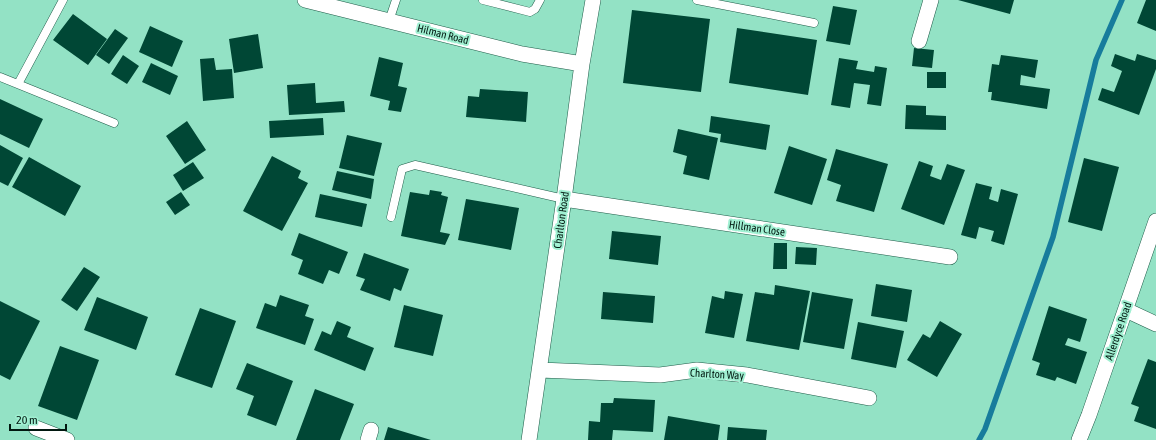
<svg xmlns="http://www.w3.org/2000/svg" width="1156" height="440" font-family="'Asap Condensed',sans-serif">
<rect width="100%" height="100%" fill="#93e2c5"/>
<g fill="none" stroke-linecap="round" stroke-linejoin="round">
<!-- stream -->
<path stroke="#177c9c" stroke-width="5.5" d="M979,440L985,429L1053,237L1096,60L1122,0"/>
</g>
<!-- building -->
<path fill="#004735" d="M958,0H1014L1010,14Z
M1146,0H1156V31L1137,23Z
M833,6L857,10L850,45L826,41Z
M632,10L710,19L701,92L623,83Z
M73,14L107,39L88,65L53,40Z
M150,26L183,41L172,67L139,52Z
M737,28L817,40L808,95L729,83Z
M115,29L128,38L109,64L96,55Z
M258,34L263,68L234,73L229,39Z
M914,48L934,50L932,68L912,66Z
M1115,54L1135,61L1137,54L1156,60V69L1139,115L1098,100L1102,88L1114,92L1122,71L1111,66Z
M123,55L139,66L127,84L111,74Z
M1001,55L1038,60L1035,78L1021,75L1020,85L1050,89L1047,109L991,100L992,92H988L992,64L999,65Z
M379,57L403,63L398,86L407,88L401,112L388,110L390,101L370,96Z
M214,58L216,70L232,69L234,98L203,101L200,59Z
M839,58L858,61L856,69L874,72L875,66L887,68L881,106L867,104L870,85L854,83L850,108L831,105Z
M151,63L178,76L170,95L142,82Z
M927,72H946V88H927Z
M315,83L316,103L344,101L345,112L289,115L287,85Z
M480,89L528,92L526,122L466,117L468,96L479,97Z
M0,99L43,119L29,148L0,134Z
M906,105L926,106V115L946,116V130L905,129Z
M711,116L770,125L766,150L720,142L721,134L709,132Z
M323,118L324,135L270,138L269,121Z
M187,121L206,150L185,164L166,136Z
M678,129L718,138L709,180L683,174L687,156L673,152Z
M347,135L382,143L374,176L339,168Z
M0,145L23,158L8,186L0,182Z
M789,146L827,159L812,205L774,193Z
M836,149L888,164L874,212L836,201L841,185L827,180Z
M272,156L301,171L298,178L308,183L282,231L243,211Z
M29,157L81,186L65,216L12,187Z
M1084,158L1119,167L1102,231L1068,222Z
M919,161L933,166L930,176L941,180L947,164L965,170L944,225L901,209Z
M193,162L204,178L183,191L173,175Z
M337,171L374,179L371,199L332,190Z
M976,183L992,187L989,199L998,202L1001,189L1018,194L1004,245L991,241L994,231L979,227L976,239L961,235Z
M430,190L442,192L441,195L448,197L440,232L450,234L445,245L401,236L410,192L429,195Z
M181,192L190,205L175,215L166,202Z
M320,194L367,204L362,227L315,217Z
M466,199L519,208L511,250L458,240Z
M612,231L661,236L658,265L609,259Z
M299,233L348,252L339,274L329,270L323,284L298,274L303,260L291,255Z
M774,243H787V269H773Z
M796,247L817,248L816,265L795,264Z
M364,253L409,269L401,291L394,288L390,301L360,290L365,279L356,276Z
M84,267L100,277L77,311L61,300Z
M876,284L912,290L907,322L871,316Z
M775,285L810,291L799,350L746,341L755,292L774,295Z
M725,291L743,294L734,338L705,333L712,296L724,299Z
M603,292L655,296L653,323L601,319Z
M812,292L853,299L844,349L803,342Z
M280,295L309,305L305,316L314,319L305,345L256,328L265,303L276,307Z
M97,297L148,317L136,350L84,330Z
M0,301L40,321L10,380L0,375Z
M404,305L443,315L433,356L394,347Z
M1049,306L1087,319L1080,342L1068,338L1065,345L1087,352L1076,384L1057,377L1055,381L1036,375L1040,363L1032,360Z
M200,308L236,321L212,388L175,375Z
M337,321L351,327L347,337L374,348L365,371L314,350L322,331L331,335Z
M940,321L962,334L937,377L907,360L923,334L930,338Z
M858,322L904,331L896,368L851,359Z
M60,346L99,360L77,420L38,406Z
M1148,359L1156,362V429L1134,421L1139,407L1131,404Z
M247,363L293,381L276,426L247,415L254,396L236,389Z
M315,389L354,404L340,440H296Z
M614,398L655,400L653,432L613,430L612,440H588L589,421L600,422L601,403H613Z
M668,416L720,425L718,440H664Z
M388,427L431,440H384Z
M728,427L767,430L766,440H727Z"/>
<g fill="none" stroke-linecap="round" stroke-linejoin="round">
<!-- service casing -->
<g stroke="#1f5c49" stroke-width="9">
<path id="service" d="M483,0L530,12L535,9L540,0
M697,0L814,23
M389,21L396,0
M0,77L114,123
M18,84L63,0
M391,217L402,169L415,165L564,199"/>
</g>
<!-- minor casing -->
<g stroke="#1f5c49" stroke-width="16">
<path id="minor" d="M305,0L522,54L582,64
M919,41L931,0
M564,199L950,257
M1126,310L1156,324
M540,370L660,375L697,370L747,375L869,398
M36,428L67,440
M368,440L371,430
M529,440L564,199L582,64L593,0
M1079,440L1089,415L1156,221"/>
</g>
<!-- service -->
<use href="#service" stroke="#fff" stroke-width="8"/>
<!-- minor -->
<use href="#minor" stroke="#fff" stroke-width="15"/>
</g>
<g text-anchor="middle" dominant-baseline="central" stroke-width="4" stroke-linejoin="round" paint-order="stroke">
<!-- street labels -->
<g font-size="11" fill="#011810" stroke="#a0f0d2">
<text transform="translate(443 34) rotate(14)">Hilman Road</text>
<text transform="translate(561 220) rotate(-82)">Charlton Road</text>
<text transform="translate(757 228) rotate(8)">Hillman Close</text>
<text transform="translate(1118 331) rotate(-71)">Allerdyce Road</text>
<text transform="translate(717 374) rotate(3)">Charlton Way</text>
</g>
</g>
<!-- scale -->
<path d="M10 424v6h56v-6" fill="none" stroke="#011810" stroke-width="2"/>
<text x="16" y="424" font-size="12" fill="#011810" stroke="#a0f0d2" stroke-width="3" paint-order="stroke">20 m</text>
</svg>
